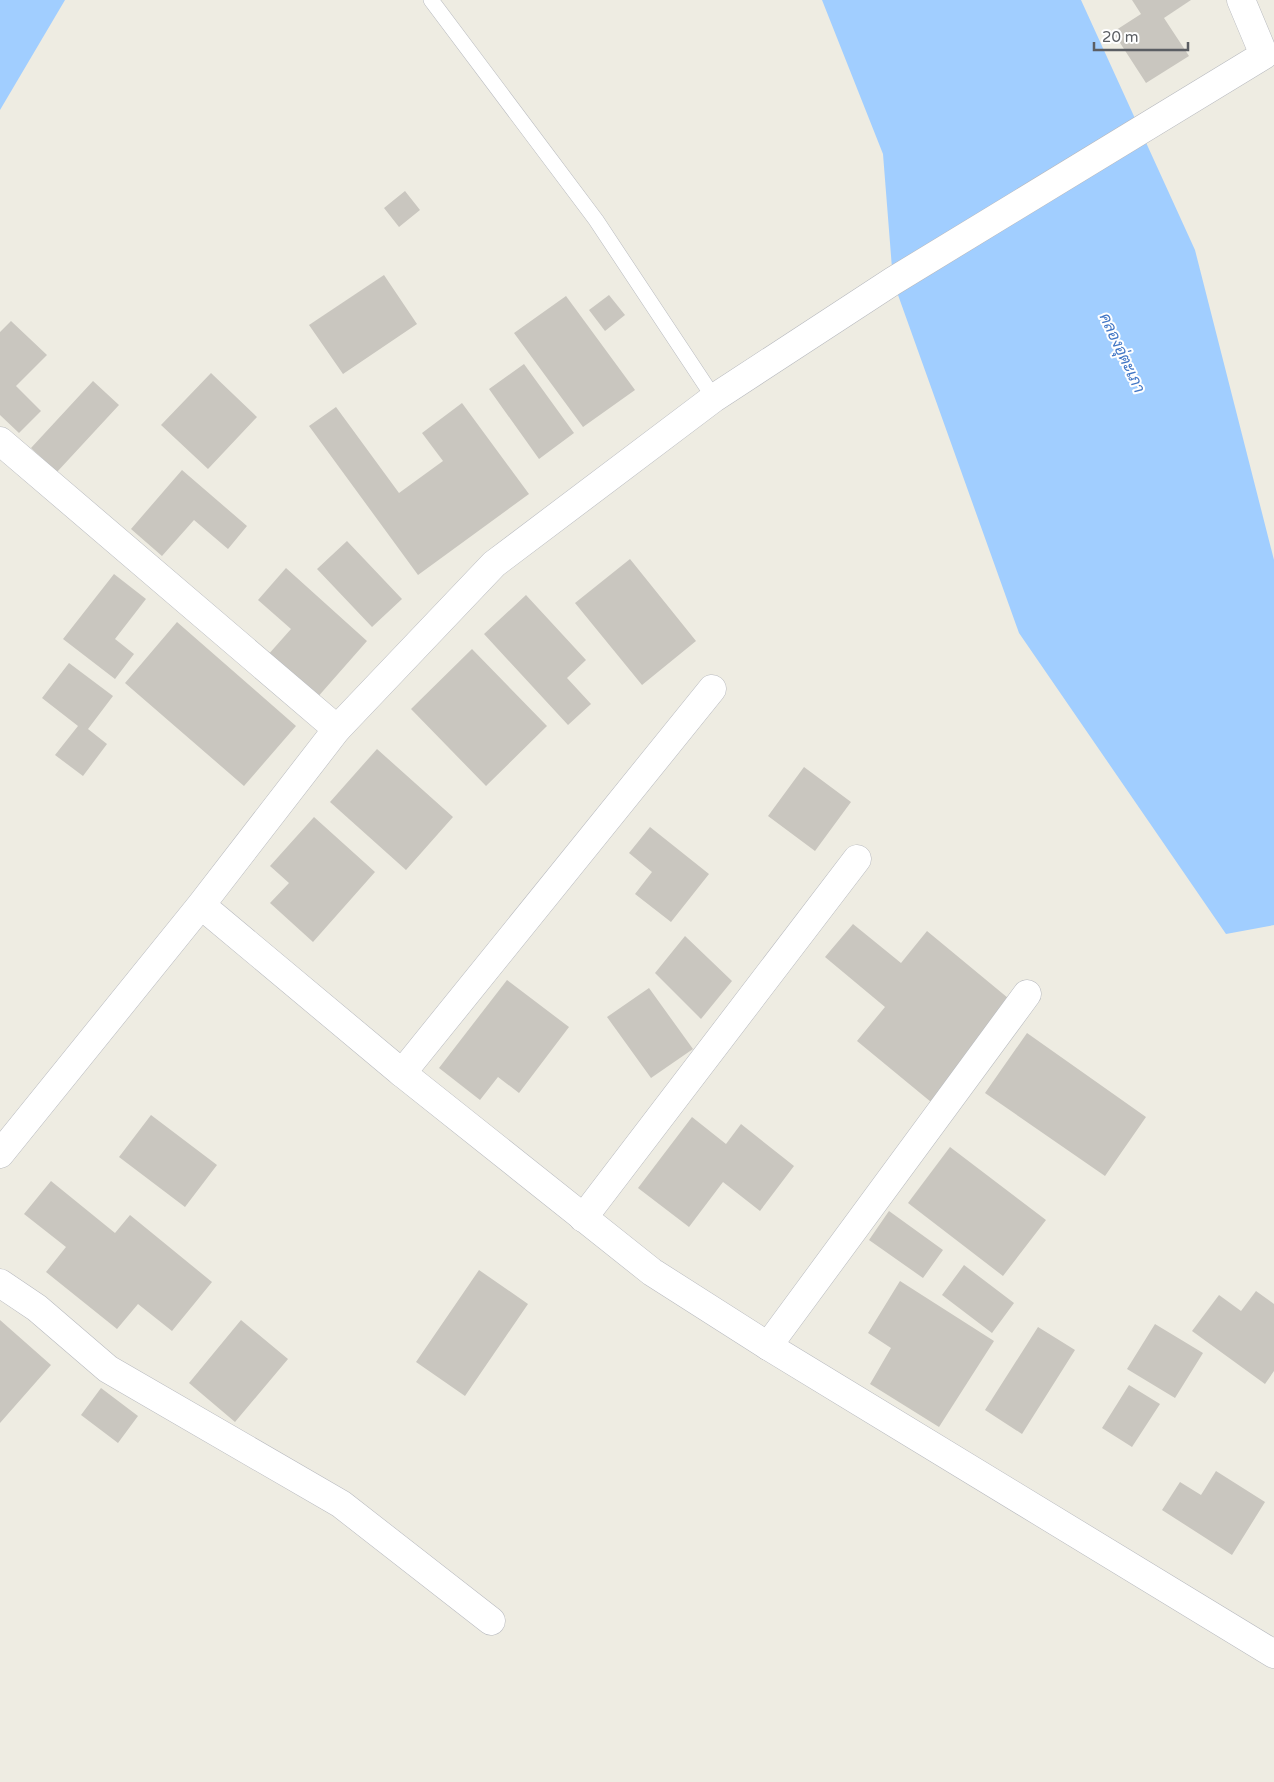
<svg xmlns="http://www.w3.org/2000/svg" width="1274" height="1782" font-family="'Varela Round',Sarabun,sans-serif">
<rect width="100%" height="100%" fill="#eeece2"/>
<!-- water -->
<path fill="#a1ceff" d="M0,0H65L0,110Z
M822,0H1081L1195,250L1274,560V925L1226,934L1019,633L893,281L883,154Z"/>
<!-- building -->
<path fill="#c9c6bf" d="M1132,0H1191L1164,18L1189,56L1146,83L1113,32L1141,14Z
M405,191L420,210L399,227L384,208Z
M384,275L417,324L343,374L309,325Z
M609,295L625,315L605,331L589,310Z
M566,296L635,390L583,427L514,333Z
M11,321L47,355L16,386L41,411L19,433L0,415V332Z
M524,364L574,433L539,459L489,389Z
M211,373L257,417L208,469L161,425Z
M93,381L119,405L57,472L31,448Z
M462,403L529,494L418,575L309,426L336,407L399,493L443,461L422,433Z
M182,470L247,526L228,549L194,520L162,556L131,529Z
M347,541L402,599L372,627L317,569Z
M630,559L696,641L642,685L575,603Z
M286,568L367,641L316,699L267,656L291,629L258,600Z
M114,574L146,599L115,639L134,654L115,679L63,639Z
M526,595L586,660L567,678L591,704L568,725L484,634Z
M177,622L296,726L244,786L125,683Z
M472,649L547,726L486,786L411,709Z
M69,663L113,696L88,729L107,744L83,776L55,755L78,726L42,698Z
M377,749L453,817L406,870L330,802Z
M804,767L851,802L815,851L768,816Z
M314,817L375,872L313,942L270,903L289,883L270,866Z
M650,827L709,874L671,922L635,894L652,872L629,853Z
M853,924L901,963L927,931L1014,1003L931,1102L857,1041L885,1007L825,957Z
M685,936L732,981L701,1019L655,973Z
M507,980L569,1027L519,1093L498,1077L480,1100L439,1068Z
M649,988L693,1049L651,1078L607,1017Z
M1027,1033L1146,1117L1105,1176L985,1093Z
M151,1115L217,1165L185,1207L119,1157Z
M692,1117L726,1144L741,1124L794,1166L760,1211L723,1182L689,1227L638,1188Z
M950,1147L1046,1220L1003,1276L908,1203Z
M51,1181L115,1233L130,1215L212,1282L172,1331L138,1304L117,1329L46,1272L66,1247L24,1214Z
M889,1211L943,1250L923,1278L869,1240Z
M964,1265L1014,1303L992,1333L942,1295Z
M479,1270L528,1304L465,1396L416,1362Z
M900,1281L994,1341L939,1427L870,1384L891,1348L868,1333Z
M1256,1291L1274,1304V1371L1265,1384L1192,1331L1219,1295L1241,1311Z
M0,1320L51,1365L0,1423Z
M241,1320L288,1359L235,1422L189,1383Z
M1155,1324L1203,1353L1175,1398L1127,1369Z
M1038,1327L1075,1350L1022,1434L985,1410Z
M1129,1385L1160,1404L1132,1447L1102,1428Z
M101,1388L138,1416L118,1443L81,1415Z
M1216,1471L1265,1502L1232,1555L1162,1510L1180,1482L1201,1495Z"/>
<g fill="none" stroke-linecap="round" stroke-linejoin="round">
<!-- service casing -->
<g stroke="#b8babf" stroke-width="16">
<path id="service" d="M431,0L596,220L714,398"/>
</g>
<!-- minor casing -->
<g stroke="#b8babf" stroke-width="29">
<path id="minor" d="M0,441L337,729
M402,1073L712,689
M583,1218L857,859
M0,1283L37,1308L108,1369L341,1504L491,1621
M768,1346L1027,994"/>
</g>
<!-- tertiary casing -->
<g stroke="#b8babf" stroke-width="29">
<path id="tertiary" d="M201,905L402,1073L652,1272L768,1346L1274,1654
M0,1154L201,905L337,729L494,564L714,398L893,281L1264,55L1241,0"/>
</g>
<!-- service -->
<use href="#service" stroke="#fff" stroke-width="15"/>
<!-- minor -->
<use href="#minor" stroke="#fff" stroke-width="28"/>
<!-- tertiary -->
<use href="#tertiary" stroke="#fff" stroke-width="28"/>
</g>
<g text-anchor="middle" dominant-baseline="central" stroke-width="4" stroke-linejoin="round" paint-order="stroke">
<!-- water labels -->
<g font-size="16" font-style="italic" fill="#4176c5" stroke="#fff">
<text transform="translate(1122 353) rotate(65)">คลองอุ่ตะเภา</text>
</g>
</g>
<!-- scale -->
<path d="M1094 42v8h94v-8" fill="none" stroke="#5b5e63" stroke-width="2.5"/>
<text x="1102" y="42" font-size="15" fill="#5b5e63" stroke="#ffffff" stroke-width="4" paint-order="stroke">20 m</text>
</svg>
